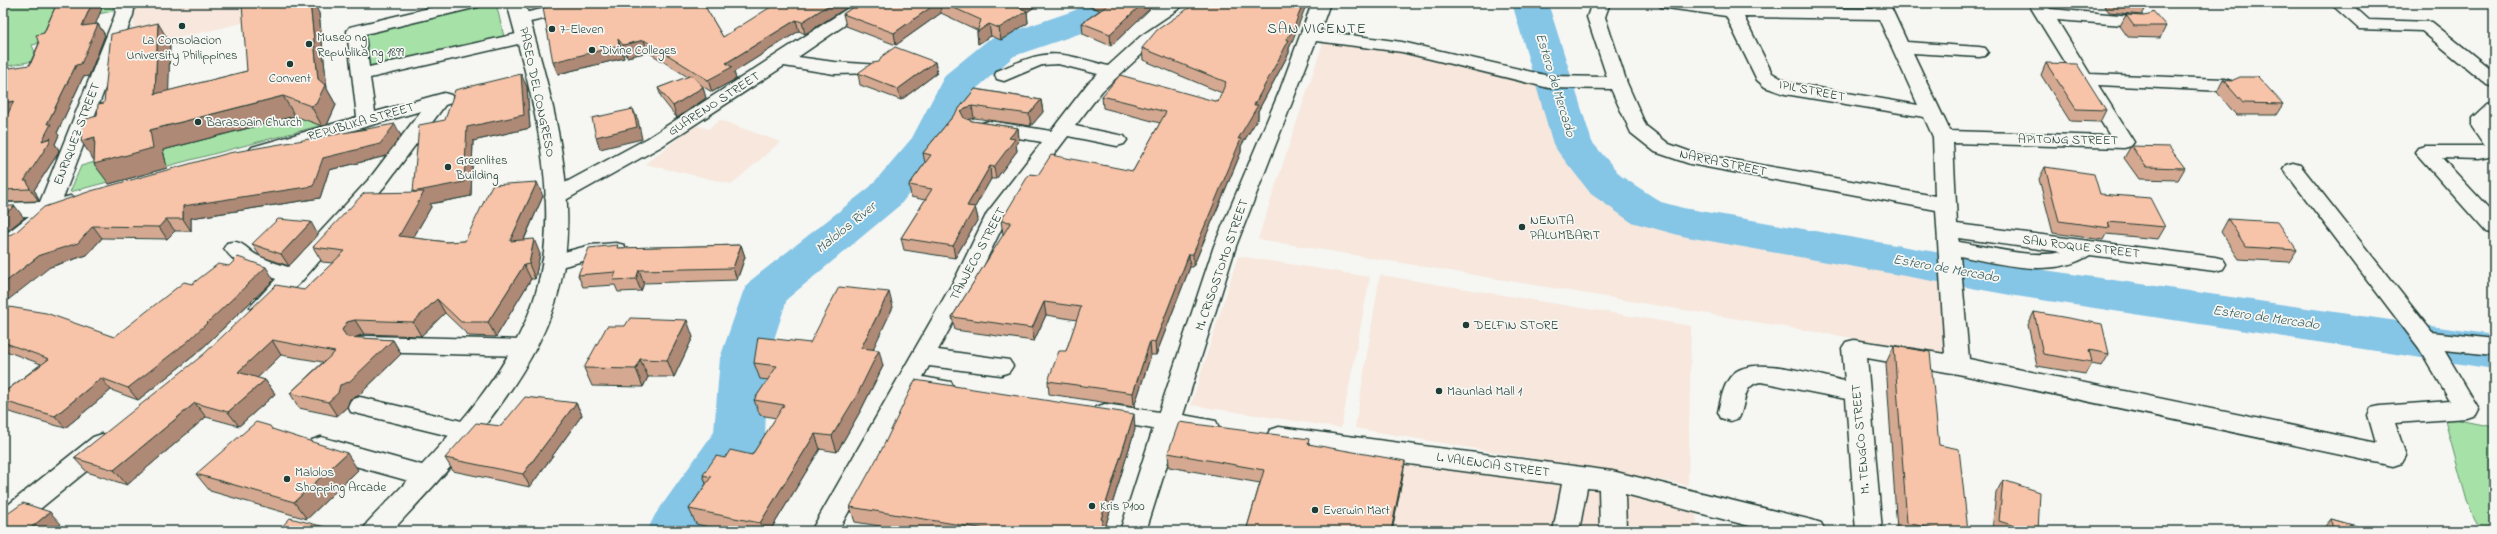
<svg xmlns="http://www.w3.org/2000/svg" width="2497" height="534" font-family="'Indie Flower',sans-serif">
<rect width="100%" height="100%" fill="#f6f6f2"/>
<filter id="ink" filterUnits="userSpaceOnUse"><feTurbulence type="fractalNoise" baseFrequency=".025" numOctaves="2"/><feDisplacementMap in="SourceGraphic" scale="8" xChannelSelector="R" yChannelSelector="G"/><feConvolveMatrix kernelMatrix="1 2 1 2 8 2 1 2 1" color-interpolation-filters="sRGB"/></filter>
<g filter="url(#ink)">
<!-- built -->
<path fill="#f7e7dc" d="M135,3H327L132,49Z
M1325,37L1499,63L1543,76L1569,159L1618,204L1655,222L1955,263L1961,356L1258,239Z
M720,120L780,142L732,184L645,164L696,125L708,129Z
M1238,256L1370,277L1341,428L1191,405Z
M1380,275L1691,326L1688,485L1355,428Z
M1353,446L1696,506L1697,531H1331Z"/>
<!-- green -->
<path fill="#a6e1a7" stroke="#628f6e" d="M3,3H56V6L72,3H114L113,11L54,23L45,42L32,45L38,60L3,67Z
M484,3H496L504,37L368,70L364,31Z
M300,115L326,124L70,192L81,166L109,158L143,155Z
M2444,417L2494,427V531H2480L2467,501Z"/>
<g fill="none" stroke-linecap="round" stroke-linejoin="round">
<!-- river -->
<path fill="#85c5e6" fill-rule="evenodd" d="M1089,3H1134L1129,11L1099,27L1014,56L976,89L950,142L900,205L787,299L768,358L765,436L704,531H647L655,515L714,432L720,358L743,292L750,281L870,187L912,138L945,75L988,40L1073,11Z
M1512,3H1548L1592,142L1621,176L1661,202L1683,208L2016,266L2494,335V369L2016,296L1682,236L1631,222L1591,194L1559,153L1553,144Z"/>
<!-- minor casing -->
<g stroke="#1f3d34" stroke-width="3">
<path id="minor" d="M117,3H135L133,15L63,198L70,196L77,198L80,203L77,208L55,214L46,224L11,252L3,254V236L29,216L3,217V203L40,202L115,15Z
M450,3H481L478,7L365,34L369,67L525,32L531,33L534,37L531,41L370,78L375,112L444,93L451,95L454,99L451,103L445,105L384,187L301,282L269,313L261,315L253,313L250,307L276,279C257,272 236,267 224,248L227,243C244,238 247,252 261,257C269,261 279,264 288,267L370,178L421,111L259,157L252,155L249,151L252,147L357,117L347,31L350,27Z
M569,3H602L599,7L521,24L515,23L512,19L515,15Z
M856,3H877L798,57L834,62L880,65L882,69L880,73L834,74L784,66L662,146L562,202L555,204L548,202L545,197L548,192L648,138Z
M1190,3H1211L1153,44L1102,91L1075,126L1124,136L1127,140L1124,144L1117,146L1068,136L1008,215L978,277L938,350L1009,360L1013,366L1009,372L1001,375L929,366L923,377L951,382L954,388L951,394L942,397L914,393L838,531H811L956,277L987,213L1042,142L989,133L982,131L979,127L982,123L989,121L1051,131L1088,83L1098,74L1058,64L1042,65L1004,81L997,79L995,75L997,71C1050,48 1054,51 1108,66L1141,36Z
M1312,3H1330L1320,31L1402,42L1549,76L1607,77L1587,17L1592,3H1610L1605,17L1627,83L1646,126L1669,144L1694,153L1935,196L1933,137L1924,117L1785,94L1765,87L1757,80L1726,16L1667,8L1661,7L1658,3H1705L1733,7L1874,9L1871,3H1889L1907,42L1979,47L1985,48L1988,52L1985,56L1979,57L1913,53L1950,131L2110,136L2028,3H2046L2050,9L2143,17L2146,21L2143,25L2137,26L2057,20L2090,74L2224,79L2231,81L2233,85L2231,89L2224,91L2098,85L2134,142L2131,146L2124,148L1953,143L1957,224L2215,257L2223,259L2226,264L2223,269L2215,271L2090,255C2052,279 2001,264 1960,256L1969,359L2376,443L2368,415L2371,408L2380,406L2450,401L2419,348L2283,169L2286,165L2293,163L2300,165L2432,332L2494,339V355L2444,350L2479,409L2476,415L2467,418L2395,423L2406,456L2402,463L2393,466L1958,374L1867,358L1882,531H1856L1846,399L1761,382C1742,384 1746,405 1739,418L1730,421L1721,418L1718,412C1721,399 1723,385 1732,375C1751,353 1819,376 1845,381L1842,348L1846,342L1854,340L1945,354L1936,210L1690,164L1655,152L1631,133L1611,89L1549,88L1402,52L1316,41L1236,246L1183,415L1216,421L1219,428L1216,435L1207,437L1177,433L1146,531H1120L1153,429L1096,419L1093,413L1096,407L1105,404L1159,412L1214,246L1280,90ZM1744,17L1879,19L1918,105L1789,83L1772,73ZM1958,238L2062,252C2030,259 1991,247 1959,242Z
M2330,3H2350L2369,20L2432,22L2494,72V87L2487,85L2422,31L2359,29Z
M2494,102V118L2492,120L2494,156L2478,159L2442,158L2494,214V234L2486,232L2415,152L2418,148L2425,146H2485L2472,127V118L2487,104Z
M616,243L624,245L627,250L624,255L591,259L553,269L545,267L542,262L545,257L591,245Z
M366,336L523,340L531,342L535,348L531,354L523,356L366,352L358,350L354,344L358,338Z
M360,397L466,422L475,424L478,431L475,438L466,440L351,412L348,406L351,400Z
M1279,427L1612,471L1812,520L1821,523L1825,531H1769L1625,494L1626,531H1600L1599,489L1587,488L1579,531H1553L1562,484L1279,447L1270,444L1266,437L1270,430Z
M102,434L111,437L115,444L111,451L13,531H3V509L93,437Z
M321,437L436,469L440,476L436,483L427,486L312,454L308,447L312,440Z"/>
</g>
<!-- major casing -->
<g stroke="#1f3d34" stroke-width="3">
<path id="major" d="M507,3H525C550,92 582,193 560,286C538,377 454,464 392,531H363L367,523C429,457 515,377 538,285C561,193 531,92 507,3Z"/>
</g>
<!-- minor -->
<use href="#minor" fill="#f6f6f2" fill-rule="evenodd"/>
<!-- major -->
<use href="#major" fill="#f6f6f2" fill-rule="evenodd"/>
</g>
<!-- wall -->
<path fill="#d5a991" stroke="#1f3d34" d="M57,3H104L95,24H98L105,35L89,76L83,77L57,133L59,135L55,144L59,150L57,155L34,190L36,193L39,201L3,202V124Z
M565,3H711L704,5L723,37L854,3L805,34L799,31L734,72L736,79L712,92L702,86L706,98L677,118L662,99L658,88L688,77L648,52L627,57L622,51L624,58L558,74L553,62Z
M859,3H1040L1027,12L1028,23L1001,40L991,36L978,44L977,30L941,13L896,45L846,26L843,14Z
M1080,3H1156L1111,46L1083,34L1082,23L1100,10Z
M1367,3H1380V4Z
M2102,3H2147L2148,4L2142,15L2109,12Z
M319,13L327,89L336,105L327,125L322,126L295,116L163,150L167,168L109,184L97,116L104,103L170,43L168,91L247,71Z
M2126,15L2166,26L2160,38L2128,37L2120,26Z
M1292,42L1289,48V53L1258,111V118L1241,146V152L1193,267H1190L1156,355H1151L1134,407L1049,394L1048,381L1066,351L1077,320L1046,315L1034,341L955,330L952,317L1004,234H1003L1001,221L1038,175L1133,171L1160,123L1103,108L1102,96L1218,102L1222,93L1143,60L1142,48Z
M935,62L937,73L901,100L860,85L858,73Z
M2046,63L2106,110L2100,122L2070,121L2041,75Z
M2223,80L2283,104L2276,115H2236L2217,92Z
M527,87L530,128L473,141L471,196L430,204L431,207L413,238L447,242L465,241L543,196L524,240L540,254L535,279H531L496,337L469,336L445,313L421,336L364,334L356,337L355,338L393,340L401,354L358,396L350,399L347,407L337,416L299,408L290,393L323,362L281,355L257,378L265,380L275,394L239,426L206,417L127,485L87,472L74,458L304,290L333,263L322,262L313,247L413,193L445,120Z
M975,89L1041,100L1043,112L1031,126L974,118L968,119L972,121L1018,128L1019,140L1016,144L1017,151L996,179H991L975,207L978,219L955,258L904,250L901,238L925,200L911,197L909,185L925,163L923,153Z
M401,136L386,156L329,170L320,198L191,218V231H175L167,239L102,238L87,255L50,267L3,238Z
M2131,146L2185,168L2178,180L2139,179L2124,158Z
M2045,167L2100,194L2165,227L2158,239L2106,234L2103,240L2053,233L2039,179Z
M2228,219L2297,250L2289,262L2239,259L2221,232Z
M318,235L289,266L260,256L252,244Z
M741,245L745,257L737,280L644,283L641,291L618,292L615,285L583,287L578,275L619,248Z
M274,280L196,354L138,400L111,390L65,428L6,411L3,407V393L41,364L3,350V306L114,337L192,284Z
M893,307L872,350L883,366L861,410L837,452L820,449L770,531H728L696,524L689,509L706,484L703,475L725,458L752,455L776,418L760,415L754,400L768,380L760,379L754,363L810,343Z
M2034,312L2109,354L2102,366L2091,364L2085,374L2037,366L2028,325Z
M625,326L693,337L674,377H648L643,387L592,386L584,368Z
M1894,346L1939,445L1968,531H1897L1886,363Z
M576,403L582,415L530,487L453,471L445,458L501,426Z
M1135,429L1104,531H910L855,522L850,507Z
M1309,444L1403,475L1392,531H1246L1260,483L1169,467L1168,453Z
M358,470L307,519L210,491L196,474Z
M2003,480L2038,531H1992L1996,493Z
M2331,519L2374,531H2321Z"/>
<!-- shaded-wall -->
<path fill="#ae8976" stroke="#1f3d34" d="M92,3H104L90,38L82,26Z
M310,3H314L319,13L327,89L336,105L327,125L322,126L311,106L318,79Z
M700,3H711L701,5Z
M832,3H854L805,34L802,22Z
M937,3H940L941,13L896,45L894,33Z
M1021,3H1040L1027,12L1028,23L1001,40L999,28L1016,6Z
M1143,3H1156L1111,46L1110,34Z
M1303,3H1307L1292,42L1289,48V53L1258,111V118L1241,146V152L1193,267V254L1238,139L1286,40Z
M796,20L799,31L734,72L736,79L712,92L708,80L726,63Z
M158,23L170,43L168,114L155,94Z
M98,24L105,35L89,76L83,77L57,133L59,135L55,144L59,150L57,155L34,190L36,193L39,201L24,181L42,141L47,124L76,65Z
M989,24L991,36L978,44L977,32Z
M618,39L622,51L624,58L558,74L553,62Z
M644,40L648,52L627,57L623,45Z
M935,62L937,73L901,100L898,89Z
M521,74L527,87L530,128L473,141L471,196L430,204L431,207L406,250L399,236L413,192L467,127Z
M703,87L706,98L677,118L673,106Z
M283,96L295,116L163,150L167,168L109,184L94,164L150,130Z
M1041,100L1043,112L1031,126L1029,114Z
M14,101L23,113L3,116V103Z
M972,106L974,118L967,120L963,124L961,112L965,108Z
M633,109L638,120L642,139L600,149L596,137Z
M395,124L401,136L386,156L329,170L320,198L191,218V231L183,219V206L323,158Z
M1018,128L1019,140L1016,144L1017,151L996,179L994,167L1009,138Z
M95,137V162L81,141Z
M990,166L991,179L975,207L978,219L955,258L953,246L967,206Z
M537,182L543,196L517,255L510,241Z
M15,206L24,218L3,234V215Z
M166,219L175,231L167,239L159,227Z
M311,222L318,235L289,266L281,254Z
M93,226L102,238L87,255L50,267L3,304V284L40,255Z
M534,239L540,254L535,279L529,264Z
M741,245L745,257L737,280L733,268Z
M1189,254L1190,267L1156,355L1155,342Z
M524,265L531,279L496,337L488,322Z
M266,267L274,280L196,354L138,400L128,388Z
M639,270L644,283L641,291L636,279Z
M889,292L893,307L866,364L861,348Z
M437,299L445,313L421,336L413,322Z
M1044,302L1046,315L1034,341L1032,328Z
M355,320L364,334L356,337L351,345L342,330L347,322Z
M687,320L693,337L674,377L667,360Z
M272,340L281,355L248,387L238,372Z
M393,340L401,354L358,396L350,399L347,407L337,416L328,402L340,385Z
M1150,341L1151,355L1134,407L1133,393Z
M879,350L883,366L861,410L837,452L832,436Z
M640,359L648,377L643,387L636,369Z
M101,378L111,390L65,428L55,416Z
M265,380L275,394L239,426L228,412Z
M195,403L206,417L127,485L114,470Z
M576,403L582,415L530,487L523,474Z
M1134,414L1135,429L1104,531H1099L1101,519Z
M815,434L820,449L770,531H763L760,523Z
M347,453L358,470L307,519L294,502Z
M1405,461L1403,475L1392,531H1391Z
M50,512L61,524L53,531H27Z
M325,527L328,531H321Z"/>
<!-- building -->
<path fill="#f8c4a9" stroke="#1f3d34" d="M57,3H92L82,26L98,24L81,64L76,65L47,124H51L42,141L51,138L49,143L24,181H27L30,189L3,190V124L14,101L3,103V69L30,65L39,44L36,35L44,33Z
M244,3H310L318,79L325,85L316,104L311,106L283,96L150,130L153,148L94,164L95,137L81,141L83,120L97,116L98,104L104,103L111,34L158,23L155,94L247,71L242,4Z
M565,3H703L723,37L777,3H832L802,22L796,20L726,63L732,67L708,80L644,40L623,45L618,39L619,46L553,62L543,8Z
M859,3H937L894,33L843,14Z
M943,3H1021L1016,6L1027,11L999,28L989,24L977,32L981,20Z
M1111,3H1143L1110,34L1082,23Z
M1196,3H1303L1293,30L1286,40H1289L1254,105H1258L1238,139H1241L1193,254H1189L1155,342L1150,341L1133,393L1048,381L1059,351H1066L1081,307L1044,302L1032,328L952,317L1011,222L1001,221L1028,176L1030,174L1038,175L1051,155L1133,171L1166,112L1102,96L1120,75L1218,102L1226,82L1142,48L1157,30Z
M2153,11L2166,26H2134L2126,15L2143,16L2149,15Z
M895,47L935,62L898,89L858,73L872,63L879,62L881,57Z
M2046,63L2077,64L2106,110L2076,109Z
M521,74L524,115L467,127L464,182L413,192L419,125L445,120L455,90Z
M692,75L703,87L673,106L658,88Z
M2240,77H2258L2283,104L2243,103L2223,80L2231,81Z
M975,89L1041,100L1029,114L972,106L965,108L961,112L964,118L972,121L1018,128L1009,138L1015,139L994,167L990,166L967,206L975,207L953,246L901,238L932,189L909,185L931,155L923,153Z
M633,109L637,127L596,137L592,118Z
M395,124L380,144L323,158L313,186L183,206V219H166L159,227L93,226L78,243L40,255L3,284V238L16,232L44,207L91,191L229,153Z
M2131,146L2169,147L2185,168L2146,167Z
M2045,167L2094,174L2100,194L2150,198L2165,227L2108,222L2110,228L2059,221Z
M537,182L510,241L534,239L529,264L524,265L488,322H461L437,299L413,322L355,320L347,322L342,330L347,337L393,340L349,382L340,385L338,393L328,402L290,393L335,352L272,340L238,372L265,380L228,412L195,403L114,470L74,458L204,354L276,285L304,290L345,251L313,247L364,193L424,192L399,236L447,242L465,241L492,185Z
M3,206H15L3,215Z
M278,219L311,222L281,254L252,244Z
M2228,219L2278,222L2297,250L2246,247Z
M618,245L617,248L741,245L733,268L639,270L636,279L613,280L616,272L578,275L589,248Z
M238,257L266,267L187,342L128,388L101,378L55,416L3,401V393L49,359L3,342V306L46,313L114,337L184,282L192,284L218,264L229,266Z
M839,287L889,292L861,348L879,350L857,395L832,436L815,434L760,523L689,509L711,477L703,475L716,456L725,458L730,450L752,455L784,405L754,400L777,366L754,363L758,337L810,343Z
M2034,312L2102,324L2109,354L2089,350L2092,362L2043,354Z
M630,318L687,320L667,360L640,359L636,369L584,368L607,326H625Z
M1894,346L1930,352L1939,445L1959,449L1968,531H1944L1907,523Z
M915,380L1134,414L1101,519L1103,520L1099,531H998L850,507L882,449Z
M525,397L576,403L523,474L445,458L476,423L501,426Z
M256,422L270,426L272,429L347,453L294,502L196,474Z
M1179,422L1309,439L1308,444L1405,461L1391,531H1246L1264,470L1168,453Z
M2003,480L2040,492L2038,531H2030L1999,521Z
M23,503L50,512L27,531H3V517Z
M290,518L325,527L321,531H278Z
M2331,519L2374,531H2333Z"/>
</g>
<!-- markers -->
<g fill="#1f3d34" stroke="#f6f6f2" stroke-width="1.5">
<circle cx="182" cy="26" r="4"/>
<circle cx="552" cy="29" r="4"/>
<circle cx="309" cy="44" r="4"/>
<circle cx="592" cy="50" r="4"/>
<circle cx="290" cy="64" r="4"/>
<circle cx="198" cy="122" r="4"/>
<circle cx="448" cy="167" r="4"/>
<circle cx="1522" cy="227" r="4"/>
<circle cx="1466" cy="325" r="4"/>
<circle cx="1439" cy="391" r="4"/>
<circle cx="287" cy="479" r="4"/>
<circle cx="1092" cy="506" r="4"/>
<circle cx="1315" cy="510" r="4"/>
</g>
<g text-anchor="middle" dominant-baseline="central" stroke-width="3.5" stroke-linejoin="round" paint-order="stroke">
<!-- poi labels -->
<g font-size="13" fill="#1f3d34" stroke="#f6f6f2" text-anchor="start">
<text x="560" y="29">7-Eleven</text>
<text x="317" y="37">Museo ng<tspan x="317" dy="15">Republika ng 1899</tspan></text>
<text x="182" y="40" text-anchor="middle">La Consolacion<tspan x="182" dy="15">University Philippines</tspan></text>
<text x="600" y="50">Divine Colleges</text>
<text x="290" y="78" text-anchor="middle">Convent</text>
<text x="206" y="122">Barasoain Church</text>
<text x="456" y="160">Greenlites<tspan x="456" dy="15">Building</tspan></text>
<text x="1530" y="220">NENITA<tspan x="1530" dy="15">PALUMBARIT</tspan></text>
<text x="1474" y="325">DELFIN STORE</text>
<text x="1447" y="391">Maunlad Mall 1</text>
<text x="295" y="472">Malolos<tspan x="295" dy="15">Shopping Arcade</tspan></text>
<text x="1100" y="506">Kris P100</text>
<text x="1323" y="510">Everwin Mart</text>
</g>
<!-- street labels -->
<g font-size="13" fill="#1f3d34" stroke="#f6f6f2">
<text transform="translate(1812 91) rotate(11)">IPIL STREET</text>
<text transform="translate(537 92) rotate(78)">PASEO DEL CONGRESO</text>
<text transform="translate(714 104) rotate(-33)">GUARENO STREET</text>
<text transform="translate(361 122) rotate(-16)">REPUBLIKA STREET</text>
<text transform="translate(77 134) rotate(-69)">ENRIQUEZ STREET</text>
<text transform="translate(2068 140) rotate(1)">APITONG STREET</text>
<text transform="translate(1723 163) rotate(12)">NARRA STREET</text>
<text transform="translate(2081 247) rotate(7)">SAN ROQUE STREET</text>
<text transform="translate(978 254) rotate(-62)">TANJECO STREET</text>
<text transform="translate(1222 265) rotate(-71)">M. CRISOSTOMO STREET</text>
<text transform="translate(1861 439) rotate(-95)">M. TENGCO STREET</text>
<text transform="translate(1493 465) rotate(8)">L. VALENCIA STREET</text>
</g>
<!-- water labels -->
<g font-size="14" font-style="italic" fill="#385f60" stroke="#f6f6f2">
<text transform="translate(1555 85) rotate(73)">Estero de Mercado</text>
<text transform="translate(846 228) rotate(-39)">Malolos River</text>
<text transform="translate(1946 269) rotate(10)">Estero de Mercado</text>
<text transform="translate(2266 318) rotate(8)">Estero de Mercado</text>
</g>
<!-- quarter labels -->
<g font-size="15" letter-spacing="1" fill="#1f3d34" stroke="#f6f6f2">
<text x="1317" y="29">SAN VICENTE</text>
</g>
</g>
<!-- margin -->
<rect width="2497" height="534" fill="none" stroke="#f6f6f2" stroke-width="16"/>
<rect x="8" y="8" width="2481" height="518" fill="none" stroke="#1f3d34" stroke-width="1.5" filter="url(#ink)"/>
</svg>
